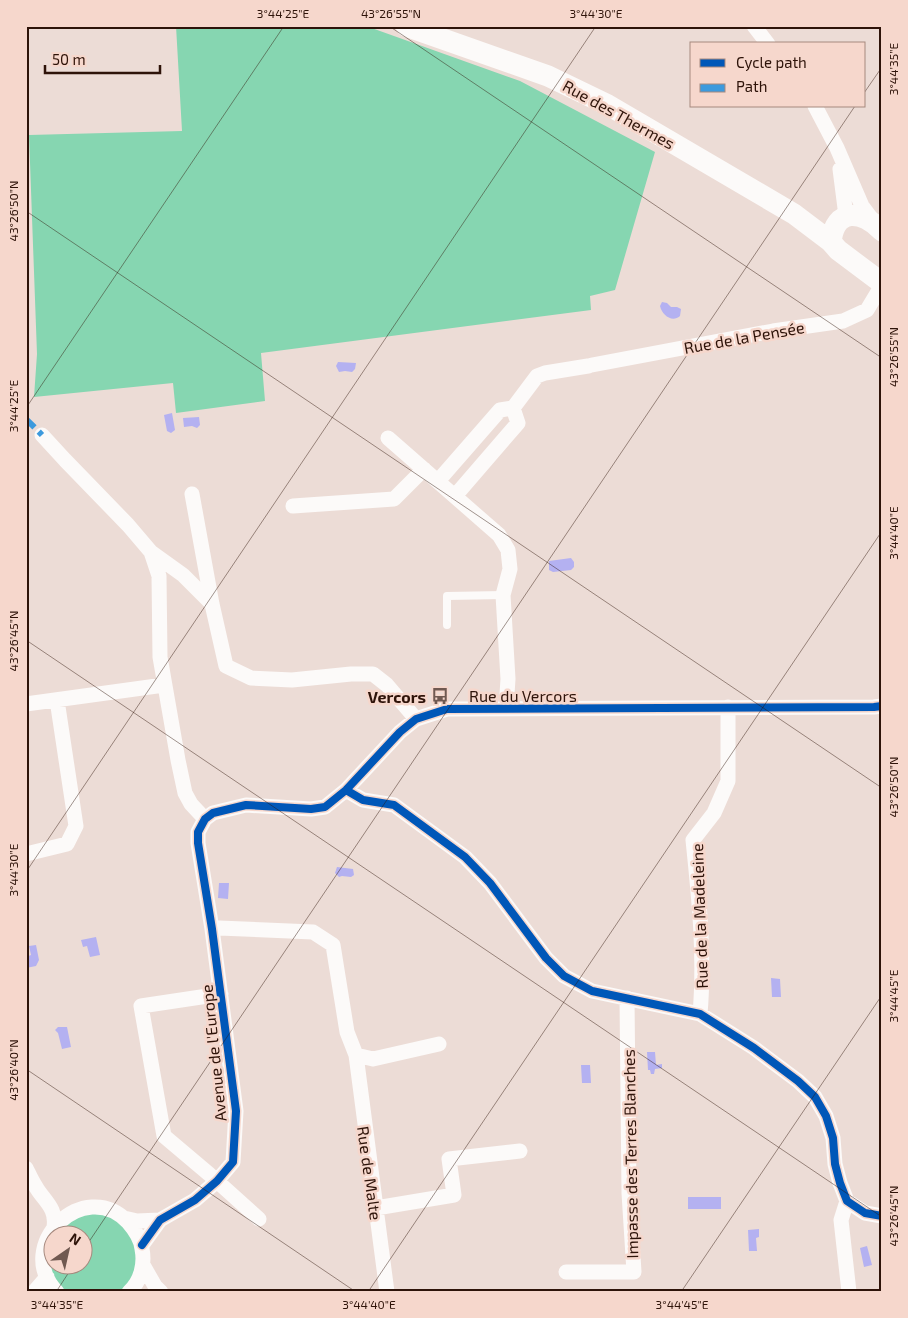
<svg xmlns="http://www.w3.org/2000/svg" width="908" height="1318" font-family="'Exo 2',sans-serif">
<rect width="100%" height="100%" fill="#ecdcd6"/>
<!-- green -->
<path fill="#86d6b1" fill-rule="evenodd" d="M176,26H366L520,81L655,152L615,290L590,296L591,310L261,353L265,401L176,413L173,383L34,397L37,354L29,135L182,131Z
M86,1208C95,1208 104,1208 113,1212C143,1225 154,1268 129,1292H57C37,1271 40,1235 64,1218C70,1213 78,1210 86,1208ZM52,1236H82V1266H52Z"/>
<!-- water -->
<path fill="#b4b1f1" d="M662,302L667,303L671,307H677L681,309L680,316C672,323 662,315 660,306Z
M338,362L356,363L355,369L352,372L345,371L339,372L336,366Z
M172,413L175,430L171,433L167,431L164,415Z
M199,417L200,425L197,428L192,426L184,427L183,418Z
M571,558L574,562V567L571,570L553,572L549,570V561Z
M337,867L353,869L354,875L351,877L342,876L339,877L335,873Z
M219,883H229L228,899L218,898Z
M96,937L100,955L90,957L87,946L83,947L81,940Z
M36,945L39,960L36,966L26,968V957L31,955L29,946Z
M771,978L780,979L781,997H772Z
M58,1027H67L71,1047L62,1049L58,1033L55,1030Z
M647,1052H655L656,1065L662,1064V1068L655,1069L654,1074H651L650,1070H648Z
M581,1065H590L591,1083H582Z
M688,1197H721V1209H688Z
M759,1229V1237L756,1238L757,1251H749L748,1230Z
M867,1246L872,1265L864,1267L860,1248Z"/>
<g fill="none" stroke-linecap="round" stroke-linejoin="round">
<!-- service -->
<path stroke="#fcfaf9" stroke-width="8" d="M447,625V596L503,595"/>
<!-- minor -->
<path stroke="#fcfaf9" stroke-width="15" d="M754,26L768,44
M815,106L837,148L862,206L874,222
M840,169L846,216
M592,365L773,331L843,321L867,310L882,285
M42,435L65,460L128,525L151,552L183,575L212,604
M388,438L499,535L508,550L510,569L503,595L508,679L506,709
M438,481L500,410L513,408L537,376L545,373L588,366
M192,494L212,604L226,666L251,678L292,680L351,674H373L387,685L416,719
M455,496L518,423L513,408
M293,506L394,499L424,469
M151,552L159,576L160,657L178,760L185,793L191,804L205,819
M26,704L164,685
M346,790L363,800L394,805L465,857L490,883L546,958L564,976L592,991L700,1014L754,1048L798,1081L815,1097L826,1116L833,1138L835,1164L840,1183L847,1201L865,1213L882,1216
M26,854L67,844L76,826L57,700
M212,929L219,928L313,932L333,945L347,1032L356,1055L373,1059L439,1044
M221,994L141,1006L164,1136L209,1174L259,1219
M700,1014C705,956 699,898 693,840L714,813L728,781V707
M356,1055L387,1292
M26,1168C29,1174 32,1181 36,1187C44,1201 57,1208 54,1227
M847,1201L841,1220L849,1292
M376,1208L454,1195L449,1159L520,1151
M124,1218L137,1221L160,1220
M142,1245L160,1220L195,1200L217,1181L233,1162L236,1111L212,929L198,843V832L205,819L213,813L246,805L311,809L325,807L346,790L400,732L416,719L447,709L874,707L882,706
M143,1265L155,1286L161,1292
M566,1272H634L629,1193L627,998
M34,1292L47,1277
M57,1292C12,1246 84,1176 128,1222C135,1230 141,1239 142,1249C145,1264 141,1281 129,1292"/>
<!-- secondary -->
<path stroke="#fcfaf9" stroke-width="21" d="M406,26L548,76L608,105L794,214L831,242
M882,231C862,210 835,207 831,242L838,250L882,283"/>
<!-- quiet -->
<path stroke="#3d9add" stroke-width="6" stroke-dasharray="12 6" stroke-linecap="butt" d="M26,419L42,435"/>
<!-- cycleway casing -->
<g stroke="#f6d7cc" stroke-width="11">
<path id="cycleway" d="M346,790L363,800L394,805L465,857L490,883L546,958L564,976L592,991L700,1014L754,1048L798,1081L815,1097L826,1116L833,1138L835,1164L840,1183L847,1201L865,1213L882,1216
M142,1245L160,1220L195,1200L217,1181L233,1162L236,1111L212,929L198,843V832L205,819L213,813L246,805L311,809L325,807L346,790L400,732L416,719L447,709L874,707L882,706"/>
</g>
<!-- cycleway -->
<use href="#cycleway" stroke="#0057b8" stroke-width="8"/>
</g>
<!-- ticks -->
<path fill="none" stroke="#2e1309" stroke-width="1" stroke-opacity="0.45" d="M389,26L882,358M864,93L882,67M26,211L882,788M26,408L284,26M26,640L882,1217M26,872L596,26M26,1069L356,1292M82,1252L855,106M56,1292L73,1266M368,1292L882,531M681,1292L882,995"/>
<!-- icons -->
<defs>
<g id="bus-bare" transform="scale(1.35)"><path d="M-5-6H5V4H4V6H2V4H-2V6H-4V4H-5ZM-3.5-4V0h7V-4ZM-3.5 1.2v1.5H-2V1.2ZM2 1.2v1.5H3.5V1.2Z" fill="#705951" stroke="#f6d7cc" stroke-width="2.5" paint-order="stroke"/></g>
</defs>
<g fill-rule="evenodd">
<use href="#bus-bare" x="440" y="696"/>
</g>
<g text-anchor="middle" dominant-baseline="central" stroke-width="5" stroke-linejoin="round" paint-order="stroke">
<!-- street labels -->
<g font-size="16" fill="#2e1309" stroke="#f6d7cc">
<text transform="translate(619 114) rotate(29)">Rue des Thermes</text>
<text transform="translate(744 337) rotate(-10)">Rue de la Pensée</text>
<text x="523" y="695">Rue du Vercors</text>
<text transform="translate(699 916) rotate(-92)">Rue de la Madeleine</text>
<text transform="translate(213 1053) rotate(-96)">Avenue de l'Europe</text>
<text transform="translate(630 1154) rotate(-91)">Impasse des Terres Blanches</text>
<text transform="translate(370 1173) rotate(82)">Rue de Malte</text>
</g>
<!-- poi labels -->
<g font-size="16" font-weight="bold" fill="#2e1309" stroke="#f6d7cc" text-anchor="end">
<text x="426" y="696">Vercors</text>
</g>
</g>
<!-- border -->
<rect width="908" height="1318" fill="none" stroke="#f6d7cc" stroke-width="55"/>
<!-- legend -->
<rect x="690" y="42" width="175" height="65" fill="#f6d7cc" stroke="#a6897e"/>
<rect x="700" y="59" width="25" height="8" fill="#0057b8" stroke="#a6897e"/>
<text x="736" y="68" font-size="15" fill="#2e1309">Cycle path</text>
<rect x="700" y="84" width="25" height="8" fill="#3d9add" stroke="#a6897e"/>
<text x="736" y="92" font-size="15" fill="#2e1309">Path</text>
<!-- north arrow -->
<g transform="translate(68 1250) rotate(34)"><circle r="24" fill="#f6d7cc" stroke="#a6897e"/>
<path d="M0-4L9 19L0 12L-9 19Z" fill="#705951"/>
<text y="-8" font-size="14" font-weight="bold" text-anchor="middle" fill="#2e1309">N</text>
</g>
<!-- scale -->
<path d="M45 65v8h115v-8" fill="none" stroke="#2e1309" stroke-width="2.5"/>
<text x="52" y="65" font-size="15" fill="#2e1309" stroke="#f6d7cc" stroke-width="4" paint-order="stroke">50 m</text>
<rect x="28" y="28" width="852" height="1262" fill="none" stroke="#2e1309" stroke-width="2"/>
<g font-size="12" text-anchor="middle" fill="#2e1309">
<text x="283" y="18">3°44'25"E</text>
<text x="391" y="18">43°26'55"N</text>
<text x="596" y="18">3°44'30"E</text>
<text transform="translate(894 69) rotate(-90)" y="4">3°44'35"E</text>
<text transform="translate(14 211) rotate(-90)" y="4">43°26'50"N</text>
<text transform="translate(894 357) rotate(-90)" y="4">43°26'55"N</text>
<text transform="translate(14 406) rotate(-90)" y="4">3°44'25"E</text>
<text transform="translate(894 533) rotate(-90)" y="4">3°44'40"E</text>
<text transform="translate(14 641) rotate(-90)" y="4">43°26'45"N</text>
<text transform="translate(894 787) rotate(-90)" y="4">43°26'50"N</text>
<text transform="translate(14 870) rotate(-90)" y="4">3°44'30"E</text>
<text transform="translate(894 996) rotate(-90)" y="4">3°44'45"E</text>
<text transform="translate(14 1070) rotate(-90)" y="4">43°26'40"N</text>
<text transform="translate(894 1216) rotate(-90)" y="4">43°26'45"N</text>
<text x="57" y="1309">3°44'35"E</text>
<text x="369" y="1309">3°44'40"E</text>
<text x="682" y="1309">3°44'45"E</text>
</g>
</svg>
